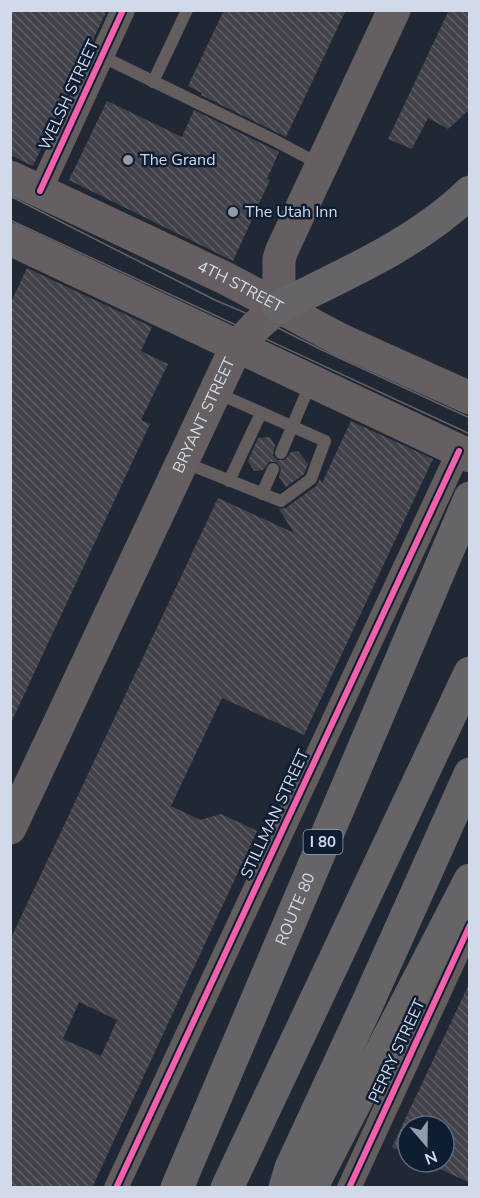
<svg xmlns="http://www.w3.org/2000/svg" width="480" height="1198" font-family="'Nunito Sans',sans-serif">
<defs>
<pattern id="building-back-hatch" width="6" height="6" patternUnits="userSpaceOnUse" patternTransform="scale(1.5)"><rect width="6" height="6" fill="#43424a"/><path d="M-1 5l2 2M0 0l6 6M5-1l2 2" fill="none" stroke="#5d5d64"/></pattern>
</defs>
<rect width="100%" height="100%" fill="#202835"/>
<!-- building -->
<path fill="url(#building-back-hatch)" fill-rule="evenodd" d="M10,10H107L33,166L10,155Z
M224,10H346L286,137L201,95L202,93L188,86Z
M449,10H470V109L448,129L428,118L412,149L388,139Z
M107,101L182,137L194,110L279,152L267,179L270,180L233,261L69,180Z
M27,268L152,327L141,351L168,364L141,420L150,424L10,725V304Z
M351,421L433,459L304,735L222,698L171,806L200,820L221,814L257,831L92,1188H10V940L218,498L294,533L279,509L286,508L316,486L320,479L322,483ZM79,1002L117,1020L101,1056L63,1039Z
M270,437L275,445L273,455L277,460H285L291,452L298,451L308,464L304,474L286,487L279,477L281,469L277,462H269L263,470L254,471L248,461L258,438Z
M470,982V1183L425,1162H444V1126H408V1154L392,1147Z"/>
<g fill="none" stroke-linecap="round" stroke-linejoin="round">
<!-- lane -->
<path stroke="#635d5e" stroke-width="12" d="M101,56L274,140L321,165
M153,82L187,10
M281,453L311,382
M183,462L281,501L311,479L325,441L215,392
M229,481L261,413
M262,494L273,469"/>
<!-- street -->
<path stroke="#635d5e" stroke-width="24" d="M40,191L123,10
M116,1188L459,451
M349,1188L470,925"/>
<!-- secondary -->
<g stroke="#655f61" stroke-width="33">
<path id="s1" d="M10,177L225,278L339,339L470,398"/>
<path d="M10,239L470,456"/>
<path d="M279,307V259L282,250L394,10"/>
<path id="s2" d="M10,828L231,358C243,337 260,321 279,307"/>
</g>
<!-- highway -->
<g stroke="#676468" stroke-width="33">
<path d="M279,307C343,275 418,243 470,192"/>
<path id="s3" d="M177,1188L470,498"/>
<path d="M227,1188L470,673"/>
<path d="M285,1188L291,1168L368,1002L470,774"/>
<path d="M311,1188L470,880"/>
</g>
<!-- tram -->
<path stroke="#626367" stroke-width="1.5" d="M10,196L215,300L262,320L322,350L470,418
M10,220L470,434"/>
<!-- cycleway casing -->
<g stroke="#0f1d33" stroke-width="10">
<path id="cycleway" d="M40,191L123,10
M116,1188L459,451
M349,1188L470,925"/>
</g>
<!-- cycleway -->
<use href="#cycleway" stroke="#f560ab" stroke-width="6"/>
</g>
<!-- markers -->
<g fill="#929caa" stroke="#0f1d33" stroke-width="2">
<circle cx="128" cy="160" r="6"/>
<circle cx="233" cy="212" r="6"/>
</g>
<g text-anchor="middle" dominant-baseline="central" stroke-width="5" stroke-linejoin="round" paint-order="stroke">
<!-- shield labels -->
<rect fill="#0f1d33" stroke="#96a1b2" stroke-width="1.5" x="303.5" y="830" width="39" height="24" rx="4.5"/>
<g font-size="15" font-weight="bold" fill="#d0dae9">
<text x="323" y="842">I 80</text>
</g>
<!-- street labels -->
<g font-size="16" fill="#d0dae9" stroke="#0f1d33">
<text transform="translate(69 95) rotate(-65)">WELSH STREET</text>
<text stroke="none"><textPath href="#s1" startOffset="255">4TH STREET</textPath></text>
<text stroke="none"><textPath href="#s2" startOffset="456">BRYANT STREET</textPath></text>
<text transform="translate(275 814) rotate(-65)">STILLMAN STREET</text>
<text stroke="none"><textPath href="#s3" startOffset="303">ROUTE 80</textPath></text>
<text transform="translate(397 1051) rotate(-65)">PERRY STREET</text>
</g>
<!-- poi labels -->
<g font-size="16" fill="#d0dae9" stroke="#0f1d33" text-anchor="start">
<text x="140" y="160">The Grand</text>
<text x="245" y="212">The Utah Inn</text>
</g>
</g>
<!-- border -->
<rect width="480" height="1198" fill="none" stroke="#d0dae9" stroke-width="24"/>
<!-- north arrow -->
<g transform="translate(426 1144) rotate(160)"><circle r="28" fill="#0f1d33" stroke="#5c697c" stroke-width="1.5"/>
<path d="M0-4.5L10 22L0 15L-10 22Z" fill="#929caa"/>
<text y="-9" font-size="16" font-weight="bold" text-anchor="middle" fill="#d0dae9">N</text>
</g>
</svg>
